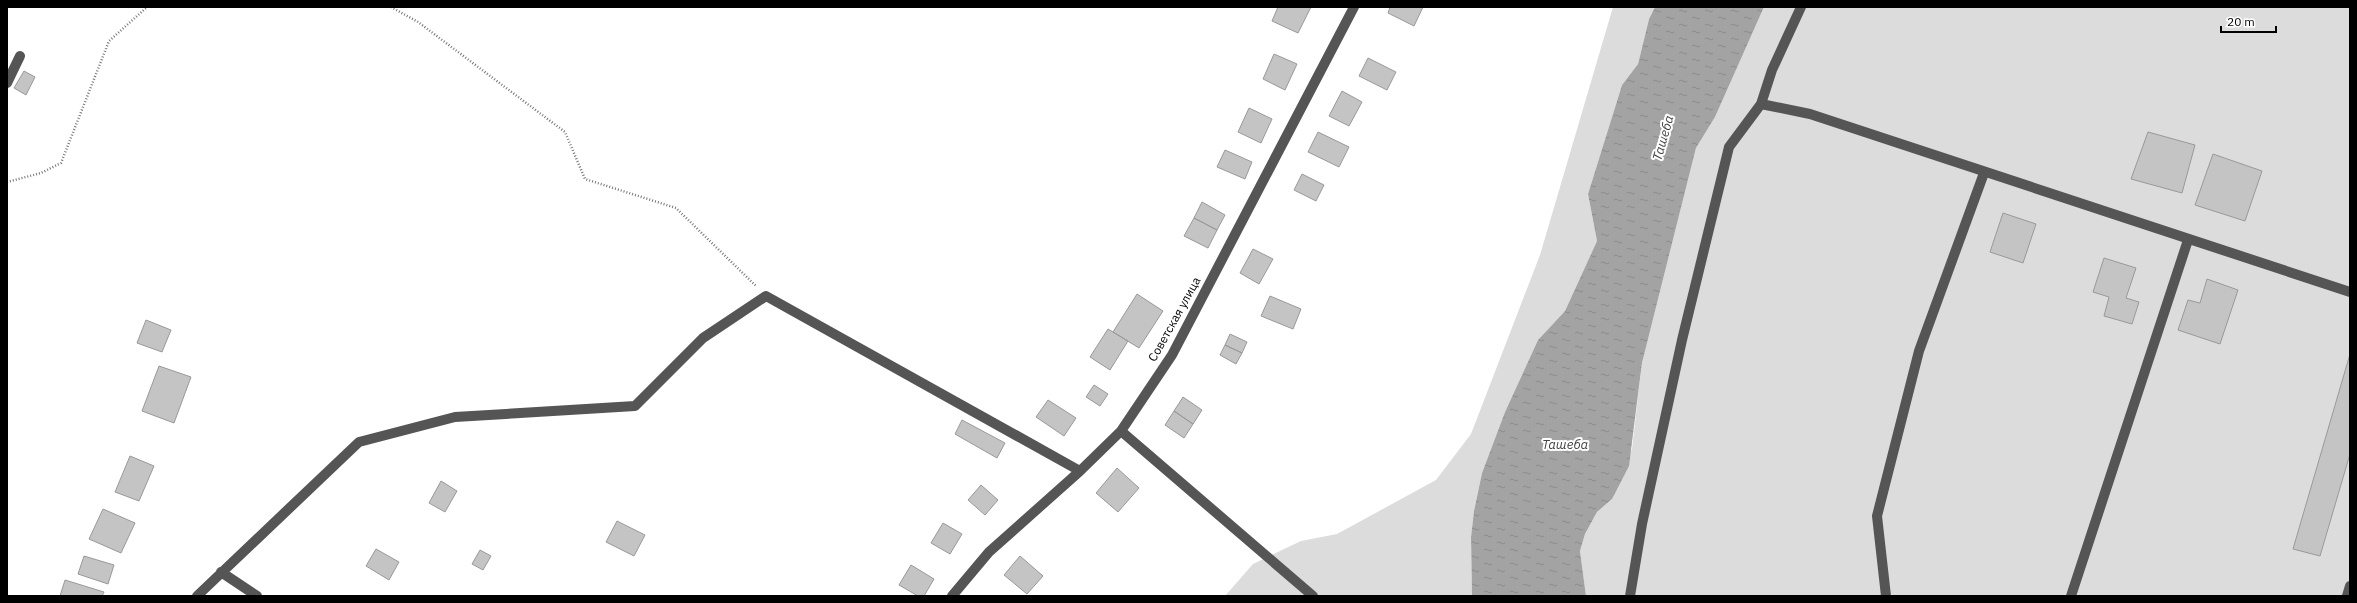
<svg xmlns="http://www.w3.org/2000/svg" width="2357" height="603" font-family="'IBM Plex Sans',sans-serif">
<defs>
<pattern id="water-ripples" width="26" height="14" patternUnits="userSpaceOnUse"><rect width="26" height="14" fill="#a3a3a3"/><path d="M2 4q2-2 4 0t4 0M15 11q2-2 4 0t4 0" fill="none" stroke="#8b8b8b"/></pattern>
</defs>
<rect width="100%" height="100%" fill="#fff"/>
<!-- grass -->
<path fill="#dcdcdc" d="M1613,7H1655L1649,19L1638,64L1622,85L1588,194L1597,241L1565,311L1538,340L1505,412L1482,473L1474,511L1471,537L1472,596H1225L1253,564L1301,541L1337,534L1436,480L1471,434L1540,255Z
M1764,7H2350V596H1586L1580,551L1585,534L1597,512L1612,499L1632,449L1642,363L1696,148L1715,117Z"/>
<!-- water -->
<path fill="url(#water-ripples)" d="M1655,7H1764L1715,117L1696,148L1642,363L1629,466L1612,499L1597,512L1585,534L1580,551L1586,596H1472L1471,537L1474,511L1482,473L1505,412L1538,340L1565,311L1597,241L1588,194L1622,85L1638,64L1649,19Z"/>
<!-- building -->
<path fill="#c4c4c4" stroke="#999" d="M1278,7H1311L1298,33L1272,21Z
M1390,7H1423L1414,26L1388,13Z
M1274,54L1297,64L1285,90L1263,79Z
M1368,58L1396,72L1387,90L1359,76Z
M24,71L35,77L26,95L14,88Z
M1342,91L1362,102L1349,126L1329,116Z
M1249,108L1272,119L1261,143L1238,132Z
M1318,132L1349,147L1339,167L1308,152Z
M2148,132L2195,145L2182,193L2131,179Z
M1225,150L1252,162L1245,179L1217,167Z
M2213,154L2262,171L2245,221L2195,205Z
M1302,174L1324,185L1316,201L1294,190Z
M1202,202L1225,215L1217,230L1194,218Z
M2003,213L2036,224L2023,263L1990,252Z
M1194,218L1217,230L1208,248L1184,236Z
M1253,249L1273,259L1259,284L1240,273Z
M2104,258L2136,268L2126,298L2139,302L2132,324L2104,316L2109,297L2093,292Z
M2207,279L2238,290L2220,344L2178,330L2188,300L2200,303Z
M1137,294L1163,311L1139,348L1113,332Z
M1270,296L1301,309L1293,329L1261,316Z
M146,320L171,330L162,352L137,343Z
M1108,329L1128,341L1110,370L1090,357Z
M1230,334L1247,342L1242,353L1225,345Z
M1225,345L1242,353L1236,364L1220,355Z
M2350,354V454L2320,556L2293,549Z
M159,366L191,377L174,423L142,411Z
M1094,385L1108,394L1100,406L1086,397Z
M1183,397L1202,410L1193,424L1174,411Z
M1048,400L1076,418L1064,436L1036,417Z
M1174,411L1193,424L1184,438L1165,425Z
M962,420L1005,443L997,458L955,434Z
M130,456L154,466L139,501L115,492Z
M1117,468L1139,488L1118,512L1096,493Z
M441,481L457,491L445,512L429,503Z
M981,485L998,500L985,515L968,500Z
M103,509L135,523L121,553L89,539Z
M617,521L645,535L634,556L606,542Z
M943,523L962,534L950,554L931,543Z
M376,549L399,562L389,580L366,566Z
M480,550L491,556L483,570L472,564Z
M84,556L114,565L108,584L78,574Z
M1020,556L1043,576L1027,594L1004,575Z
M911,565L934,579L924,596H918L899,585Z
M65,580L104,592L102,596H60Z"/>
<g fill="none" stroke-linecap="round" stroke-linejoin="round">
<!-- path -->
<path stroke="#777" stroke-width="2.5" stroke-dasharray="1 2" stroke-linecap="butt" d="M391,7L418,22L565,132L585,179L676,208L756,286
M7,182L41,173L61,163L109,41L147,7"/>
<!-- minor -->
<path stroke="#555" stroke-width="10" d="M7,83L20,56
M1761,104L1772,70L1801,7
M1121,431L1313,596
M221,572L257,596
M197,596L359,442L455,417L635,406L703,338L766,296L1080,471
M952,596L989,552L1080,471L1121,431L1172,355L1354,7
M1630,596L1642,524L1682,340L1729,147L1761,104L1810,114L2350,292
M1886,596L1877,516L1919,351L1984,173
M2071,596L2188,240
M2347,596L2350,586"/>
</g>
<g text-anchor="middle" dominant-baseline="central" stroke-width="4" stroke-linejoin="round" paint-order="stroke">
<!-- street labels -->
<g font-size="12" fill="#000" stroke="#fff">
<text transform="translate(1174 319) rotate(-61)">Советская улица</text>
</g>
<!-- water labels -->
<g font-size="13" font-style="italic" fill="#444" stroke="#fff">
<text transform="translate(1663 138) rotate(-74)">Ташеба</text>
<text x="1565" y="444">Ташеба</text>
</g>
</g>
<!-- border -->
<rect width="2357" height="603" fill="none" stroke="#000000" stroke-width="16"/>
<!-- scale -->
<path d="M2221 26v6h55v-6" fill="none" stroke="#000000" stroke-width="2"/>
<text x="2227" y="26" font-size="12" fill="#000000" stroke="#ffffff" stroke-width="3" paint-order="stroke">20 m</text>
</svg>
